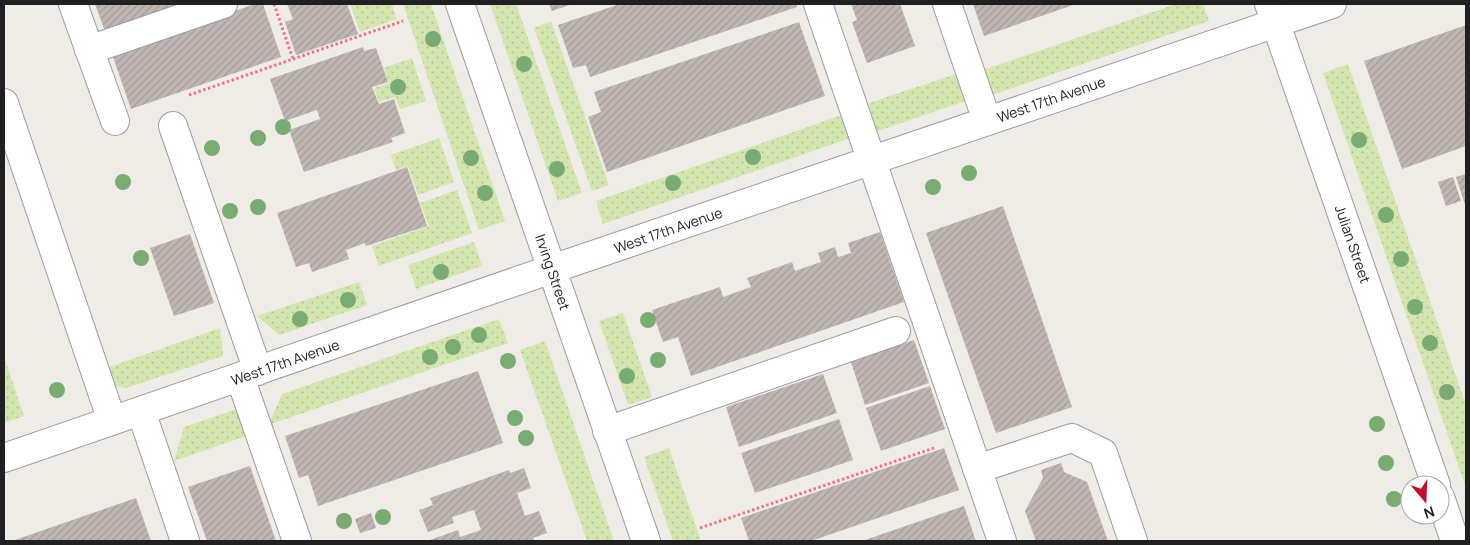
<svg xmlns="http://www.w3.org/2000/svg" width="1470" height="545" font-family="Manrope,sans-serif">
<defs>
<pattern id="grass-dots" width="8" height="8" patternUnits="userSpaceOnUse" patternTransform="scale(1.25)"><rect width="8" height="8" fill="#d3e6b0"/><path d="M2 2h.1M6 6h.1" fill="none" stroke="#b5c597" stroke-width="1.8" stroke-linecap="round"/></pattern>
<pattern id="building-hatch" width="6" height="6" patternUnits="userSpaceOnUse" patternTransform="scale(1.25)"><rect width="6" height="6" fill="#c0b6b3"/><path d="M-1 1l2-2M0 6l6-6M5 7l2-2" fill="none" stroke="#a59c9a"/></pattern>
</defs>
<rect width="100%" height="100%" fill="#efebe7"/>
<!-- grass -->
<path fill="url(#grass-dots)" d="M350,4H392L397,19L360,32Z
M403,4H431L505,221L479,230Z
M490,4H516L582,193L558,201Z
M1176,4H1203L1209,21L992,95L983,70Z
M551,21L609,185L592,191L534,28Z
M412,58L426,101L400,109L395,97L379,102L374,88L389,83L384,68Z
M1348,64L1466,405V488L1323,73Z
M959,73L968,100L875,132L866,104Z
M848,113L856,136L603,224L596,201Z
M439,138L454,182L418,195L408,166L396,170L391,155Z
M457,190L472,233L379,266L372,246L429,226L420,203Z
M474,242L482,266L416,289L408,265Z
M359,282L367,305L279,335L257,316Z
M623,313L652,397L628,405L599,321Z
M499,319L508,343L268,425L282,394Z
M220,328L223,356L126,388L109,385L104,369Z
M545,341L614,541H587L520,350Z
M4,357L24,416L4,423Z
M237,409L246,436L174,461L184,427Z
M669,448L701,541H673L644,457Z"/>
<!-- building -->
<path fill="url(#building-hatch)" d="M95,4H192L106,34Z
M255,4H263L281,57L131,109L112,54Z
M287,4H347L358,34L296,55L285,22L293,19Z
M549,4H572L552,11Z
M620,4H796L797,7L590,77L586,65L573,68L558,25Z
M851,4H900L915,46L867,63L852,22L857,20Z
M973,4H1076L984,36Z
M799,22L825,96L607,172L588,117L601,112L594,92Z
M1466,25V146L1402,169L1364,61Z
M363,47L364,51L376,48L388,82L372,87L379,104L394,99L405,133L391,138L393,142L304,172L289,130L320,119L317,110L285,121L270,79Z
M407,167L427,226L366,246L365,243L346,250L349,259L312,272L309,263L296,267L277,213Z
M1466,174V208L1456,177Z
M1453,177L1461,201L1446,206L1438,182Z
M1003,206L1072,407L996,433L926,233Z
M880,232L904,302L691,376L678,337L663,342L652,310L720,287L723,297L751,287L747,278L792,262L795,271L821,262L818,253L835,247L838,257L851,253L848,243Z
M190,234L214,303L174,316L150,248Z
M914,340L929,383L865,405L851,362Z
M478,371L503,443L318,506L308,475L299,478L285,436Z
M823,374L837,413L739,447L726,407Z
M930,386L945,429L881,451L866,408Z
M839,419L853,460L755,493L741,453Z
M944,448L959,490L811,541H749L741,518Z
M1061,463L1064,472L1087,482L1108,541H1036L1025,511L1043,478L1041,470Z
M250,466L276,541H207L188,487Z
M524,468L531,488L517,493L525,516L539,511L547,533L533,538L534,540L530,541H427L458,530L460,537L481,530L474,510L452,517L454,523L428,532L419,510L433,505L430,498L509,470L510,473Z
M136,498L151,541H12Z
M964,506L976,541H862Z
M371,513L376,528L360,533L355,519Z"/>
<g fill="none" stroke-linecap="round" stroke-linejoin="round">
<!-- minor casing -->
<g stroke="#9d9d9d" stroke-width="30">
<path id="minor" d="M73,4L115,121
M460,4L646,541
M818,4L1002,541
M947,4L987,121
M1269,4L1436,485
M89,50L223,4
M4,103L112,421
M173,126L258,371
M240,377L297,541
M141,411L185,541
M607,431L896,331
M4,458L552,269L1332,4
M977,469L1072,438L1103,453L1133,541
M1440,497L1455,541"/>
</g>
<!-- path -->
<path stroke="#f0777e" stroke-width="3" stroke-dasharray="2.5 2.5" stroke-linecap="butt" d="M274,4L293,59
M189,95L403,21
M700,528L934,448"/>
<!-- minor -->
<use href="#minor" stroke="#fff" stroke-width="28"/>
</g>
<!-- trees -->
<g fill="#7aab73">
<circle cx="433" cy="39" r="8"/>
<circle cx="524" cy="64" r="8"/>
<circle cx="398" cy="87" r="8"/>
<circle cx="283" cy="127" r="8"/>
<circle cx="258" cy="138" r="8"/>
<circle cx="1359" cy="140" r="8"/>
<circle cx="212" cy="148" r="8"/>
<circle cx="753" cy="157" r="8"/>
<circle cx="471" cy="158" r="8"/>
<circle cx="557" cy="169" r="8"/>
<circle cx="969" cy="173" r="8"/>
<circle cx="123" cy="182" r="8"/>
<circle cx="673" cy="183" r="8"/>
<circle cx="933" cy="187" r="8"/>
<circle cx="485" cy="193" r="8"/>
<circle cx="258" cy="207" r="8"/>
<circle cx="230" cy="211" r="8"/>
<circle cx="1386" cy="215" r="8"/>
<circle cx="141" cy="258" r="8"/>
<circle cx="1401" cy="259" r="8"/>
<circle cx="441" cy="272" r="8"/>
<circle cx="348" cy="300" r="8"/>
<circle cx="1415" cy="307" r="8"/>
<circle cx="300" cy="319" r="8"/>
<circle cx="648" cy="320" r="8"/>
<circle cx="479" cy="335" r="8"/>
<circle cx="1430" cy="343" r="8"/>
<circle cx="453" cy="347" r="8"/>
<circle cx="430" cy="357" r="8"/>
<circle cx="658" cy="360" r="8"/>
<circle cx="508" cy="361" r="8"/>
<circle cx="627" cy="376" r="8"/>
<circle cx="57" cy="390" r="8"/>
<circle cx="1447" cy="392" r="8"/>
<circle cx="515" cy="418" r="8"/>
<circle cx="1377" cy="424" r="8"/>
<circle cx="526" cy="438" r="8"/>
<circle cx="1386" cy="463" r="8"/>
<circle cx="1394" cy="499" r="8"/>
<circle cx="383" cy="517" r="8"/>
<circle cx="344" cy="521" r="8"/>
</g>
<g text-anchor="middle" dominant-baseline="central" stroke-width="4.5" stroke-linejoin="round" paint-order="stroke">
<!-- street labels -->
<g font-size="14" fill="#202020" stroke="#fff">
<text transform="translate(1051 99) rotate(-19)">West 17th Avenue</text>
<text transform="translate(668 230) rotate(-19)">West 17th Avenue</text>
<text transform="translate(1353 244) rotate(71)">Julian Street</text>
<text transform="translate(553 272) rotate(71)">Irving Street</text>
<text transform="translate(285 362) rotate(-19)">West 17th Avenue</text>
</g>
</g>
<!-- border -->
<rect width="1470" height="545" fill="none" stroke="#202020" stroke-width="10"/>
<!-- north arrow -->
<g transform="translate(1425 500) rotate(161)"><circle r="24" fill="#ffffff" stroke="#a6a6a6"/>
<path d="M0-4L9 19L0 12L-9 19Z" fill="#c00f2b"/>
<text y="-8" font-size="14" font-weight="bold" text-anchor="middle" fill="#202020">N</text>
</g>
</svg>
